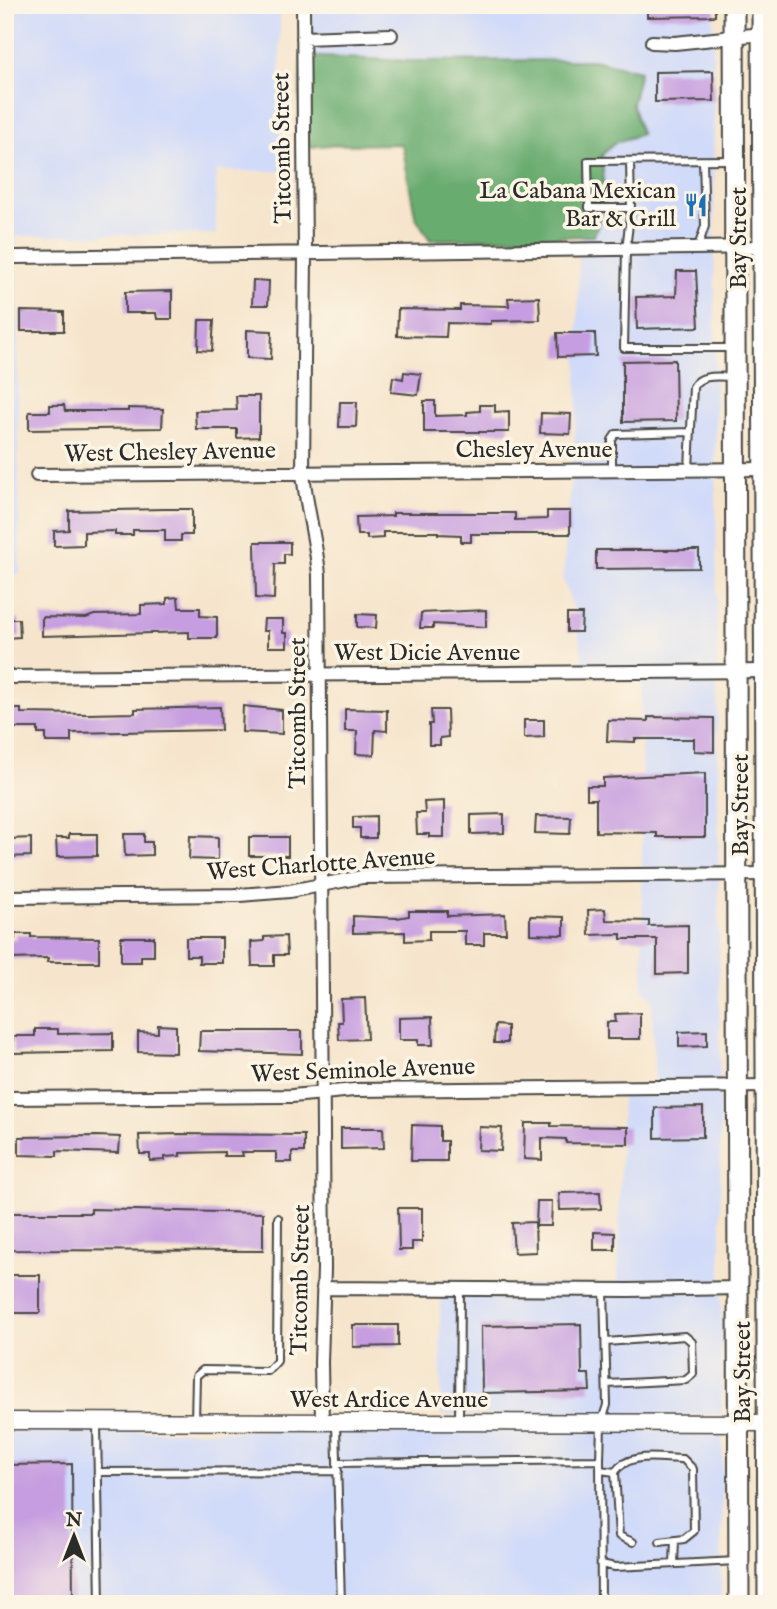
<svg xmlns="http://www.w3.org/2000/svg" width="777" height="1609" font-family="'IM FELL English',serif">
<rect width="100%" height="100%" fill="#fcf5e5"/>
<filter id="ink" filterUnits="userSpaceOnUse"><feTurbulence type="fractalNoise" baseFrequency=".0143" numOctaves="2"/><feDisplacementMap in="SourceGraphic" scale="14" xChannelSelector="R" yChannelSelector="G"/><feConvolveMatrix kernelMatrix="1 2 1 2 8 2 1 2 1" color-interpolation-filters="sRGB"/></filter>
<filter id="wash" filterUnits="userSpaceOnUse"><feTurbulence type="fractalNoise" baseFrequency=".00686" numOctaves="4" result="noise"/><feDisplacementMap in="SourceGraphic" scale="28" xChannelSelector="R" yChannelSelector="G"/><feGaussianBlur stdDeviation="1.57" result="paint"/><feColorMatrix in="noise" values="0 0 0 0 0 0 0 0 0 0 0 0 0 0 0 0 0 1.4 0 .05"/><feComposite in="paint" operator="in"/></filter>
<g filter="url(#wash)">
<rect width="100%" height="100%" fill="#f6e5cc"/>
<!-- built -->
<path fill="#d0daf9" d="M5,5H280L281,171H216V234L16,236L20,574H5Z
M302,5H713L722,1415H441L440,1287L618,1284L622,1091H655L652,999L643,990L641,680L584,668L575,614L563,579L577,406L579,236L594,235L605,203L602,155L614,143L641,134L632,104L640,71L301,56Z
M190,1431H723L721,1604H5V1432Z"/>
<!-- forest -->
<path fill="#69ac70" stroke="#4a6c4e" stroke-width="2" d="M301,56L411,61L593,60L640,71L632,104L641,134L614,143L602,155L605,203L594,236L430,240L415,216L402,144L330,145L299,148Z"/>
<g id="blocks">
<!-- building -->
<path fill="#c69de0" d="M647,5H715V16L647,17Z
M713,71L714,101L655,102V72Z
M677,271H696L699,327L637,329L636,297L676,296Z
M253,280L269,281L268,305H252Z
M172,291V319H157L156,313H125V292Z
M539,297L540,320L491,321V324L447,323L446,337L397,336L398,309L460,310V305L509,306L508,298Z
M21,311L64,312V331H21Z
M199,320H214L212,351L198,350Z
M247,330L272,331L271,359L247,358Z
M557,333H595L596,356L558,357Z
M675,360L676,421L623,422V361Z
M404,372L421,374L418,395L391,392L393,377L403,379Z
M236,396H259V437L237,438V429H196L195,411L237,410Z
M424,401H435V416L467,415V412L480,411V405H495V412L509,411V432H424Z
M340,402H357L356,427H339Z
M50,405H64L65,411H128V408L163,409L162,428L29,430V412H50Z
M541,413L571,414L570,434L540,433Z
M164,509H192V535H181V541H165V530H133V535H115V531L84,532V545L54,546V531L69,530V511Z
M547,511H570V534H471V542H461V535L438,534V532H383V538L367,539V535H357L356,517L393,516V513H515V520L547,519Z
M255,542H290V554H284V564H275L274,599L256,598Z
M596,550H699V568L596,569Z
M178,597L179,608H200V616L217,617V638H189V632L42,636V617L86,618L94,615L141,614V605L167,604V598Z
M486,610V627L433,624V628H420L421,613Z
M357,614L377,615L376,628L357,627Z
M567,614H582L581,632H567Z
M5,619H19L20,637L5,638Z
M264,619H283V633H287V647H268V631H263Z
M243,706L282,710V734L242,732Z
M220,707L221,730L71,733V742H46V734H38V728H5V709H21V713L88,714L135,713V709Z
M345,709L387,710V731L375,730L374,755L356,754L357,731H345Z
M431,710H447L448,737L440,738V745H429V724H432Z
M648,717L714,718V752L694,751V739H635V742L607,741L608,720L648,721Z
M524,720H544V737L524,738Z
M705,773V837H657V833L596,832V799H587V786H603V778Z
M444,801V837H429V834H417L416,813H425L424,802Z
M504,814V833L471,834V815Z
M376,816V838H360V828H353V817Z
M536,816L571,817L570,834L535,833Z
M69,834H97V856L57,857L56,838H69Z
M124,834H144V842H152V855L125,856Z
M190,836L218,837V860L189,859Z
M249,837H288V856H249Z
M31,838V856L5,857V843H9V839Z
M605,909L606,920L649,921V926L688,925V973L657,974V939H621V934L589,935L588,910Z
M409,911H447V916L505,914L506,933H484V945H465V931H429V940L405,941V932L353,933V916L397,918L409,916Z
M530,916L564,917V935L530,934Z
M15,934H31V937L99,938V962H47L48,958L8,959L5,958V939H15Z
M286,936L287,955H274V966H252L251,942L264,941V937Z
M121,937H154V956H141V962H121Z
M186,938H222V963H199V956H186Z
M365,998L367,1039L339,1040L338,1022H342L341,999Z
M640,1013V1039H607V1022H616L615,1014Z
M432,1017L433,1045H418V1040H399V1018Z
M158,1025L176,1026V1053L138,1052V1032L158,1033Z
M495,1025L507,1026V1043H494Z
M35,1029H58V1034L113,1033V1051L13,1053V1036H35Z
M200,1031H302V1054L199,1051Z
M707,1031V1046L679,1047V1032Z
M703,1107V1137L655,1138V1108Z
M525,1123H551V1126L628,1127V1144L566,1143V1139L542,1138V1160L524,1159Z
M412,1125L440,1126V1141H447V1161H411Z
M479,1127L502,1128L501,1151L478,1150Z
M341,1128H383L384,1148L341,1149Z
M179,1134L304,1135V1152H292V1162H276V1152H242L243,1156H224V1152L180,1153V1156L165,1157V1160L150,1161V1154H140L139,1135Z
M97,1136L120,1137L119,1153L57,1151V1156L19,1155V1137Z
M600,1192L601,1209L560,1210L559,1193Z
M537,1201H552L551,1226H536Z
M398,1208H422V1242H412V1250H399Z
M91,1209L263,1213V1251L5,1250V1213H91Z
M535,1222L536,1252L514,1253L512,1223Z
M594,1232L615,1233V1250H594Z
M5,1275H40V1313H5Z
M581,1324L582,1374H589L590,1391L482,1393L481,1326Z
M353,1325H398V1346L353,1347Z
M72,1464L73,1604L5,1602V1465Z"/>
</g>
</g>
<g filter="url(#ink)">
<use href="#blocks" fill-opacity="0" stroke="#494743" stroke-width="2"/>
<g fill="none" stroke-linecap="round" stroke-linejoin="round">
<!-- lane casing -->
<g stroke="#494743" stroke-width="10">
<path id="lane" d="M630,162L631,208H589L588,161L733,160
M631,208L626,249L624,348H733
M698,247L705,226L703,161
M689,469L693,387C700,373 720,377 734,377
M612,470V440L616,434L691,432
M606,1342L685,1336L692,1342L693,1374L686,1380L607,1384
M195,1421L196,1376L203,1370L268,1371L277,1361L278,1218
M459,1421L460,1290
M97,1424L100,1604
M336,1424L341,1604
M337,1463L600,1460
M600,1470L615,1472L619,1536L633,1542
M98,1472L338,1471
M615,1472C629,1451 661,1459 683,1459L693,1469L694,1531L684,1539L660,1542
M601,1564L615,1567L737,1561
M674,1564L675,1540
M601,1604L600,1460L601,1424L607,1405L604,1290"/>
</g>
<!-- street casing -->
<g stroke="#494743" stroke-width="16">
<path id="street" d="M303,5L305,255L303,473C306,507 316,540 319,575L324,1269L321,1362L322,1423
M303,38L391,35
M652,42L675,43L772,33
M16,257L768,247
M37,475L768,469
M5,677L771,671
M5,897L240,895L290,891L362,877L771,874
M5,1098L292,1096L354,1090L771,1086
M323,1288L629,1290L739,1288"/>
</g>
<!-- secondary casing -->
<g stroke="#494743" stroke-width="19">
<path id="secondary" d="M5,1421L772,1423"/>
</g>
<!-- primary casing -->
<g stroke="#494743" stroke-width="23">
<path id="primary" d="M734,5L739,1604
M762,5L768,1604"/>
</g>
<!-- lane -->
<use href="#lane" stroke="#fff" stroke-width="6"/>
<!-- street -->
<use href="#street" stroke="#fff" stroke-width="12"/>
<!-- secondary -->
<use href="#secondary" stroke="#fff" stroke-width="16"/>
<!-- primary -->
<use href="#primary" stroke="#fff" stroke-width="19"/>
</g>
</g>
<!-- icons -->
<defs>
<g id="restaurant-bare" transform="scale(1.89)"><path d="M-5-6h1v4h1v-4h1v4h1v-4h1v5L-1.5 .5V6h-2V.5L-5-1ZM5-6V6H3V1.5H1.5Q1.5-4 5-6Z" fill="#1f6fb2" stroke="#fcf5e5" stroke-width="2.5" paint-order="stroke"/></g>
</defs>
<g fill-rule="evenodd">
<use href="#restaurant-bare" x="696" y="205"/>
</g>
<g text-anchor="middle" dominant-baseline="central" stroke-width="7" stroke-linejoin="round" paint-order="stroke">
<!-- street labels -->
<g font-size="24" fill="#2b2b2b" stroke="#fcf5e5">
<text transform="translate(283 148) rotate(-91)">Titcomb Street</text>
<text transform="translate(739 238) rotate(-90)">Bay Street</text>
<text x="534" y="450">Chesley Avenue</text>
<text transform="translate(170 453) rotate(-1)">West Chesley Avenue</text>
<text x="427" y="653">West Dicie Avenue</text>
<text transform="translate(298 713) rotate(-90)">Titcomb Street</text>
<text transform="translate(741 805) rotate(-90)">Bay Street</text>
<text transform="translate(321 865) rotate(-4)">West Charlotte Avenue</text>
<text transform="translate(363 1071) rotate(-2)">West Seminole Avenue</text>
<text transform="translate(301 1280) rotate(-89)">Titcomb Street</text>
<text transform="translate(743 1372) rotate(-90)">Bay Street</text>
<text x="389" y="1400">West Ardice Avenue</text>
</g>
<!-- poi labels -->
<g font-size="24" fill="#2b2b2b" stroke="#fcf5e5" text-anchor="end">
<text x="676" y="191">La Cabana Mexican<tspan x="676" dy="28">Bar &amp; Grill</tspan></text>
</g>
</g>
<!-- margin -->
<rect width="777" height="1609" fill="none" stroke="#fcf5e5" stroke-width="28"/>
<!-- north arrow -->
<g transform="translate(74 1536)" stroke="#fcf5e5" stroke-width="5" paint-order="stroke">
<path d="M0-5L12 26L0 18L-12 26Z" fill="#2b2b2b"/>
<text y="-10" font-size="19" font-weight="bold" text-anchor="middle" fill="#2b2b2b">N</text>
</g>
</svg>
